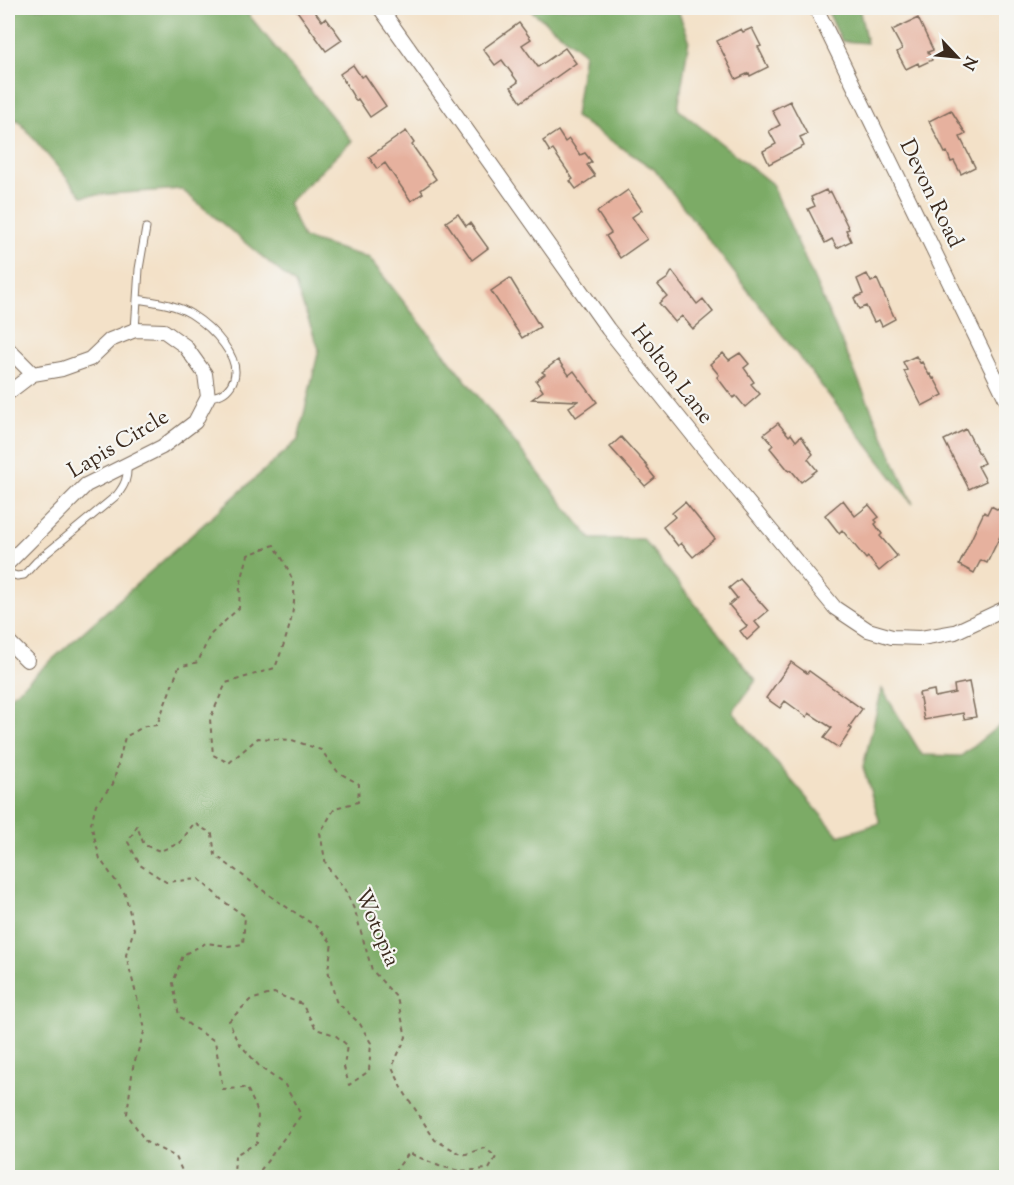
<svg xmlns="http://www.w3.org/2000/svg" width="1014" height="1185" font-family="'Sorts Mill Goudy',serif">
<rect width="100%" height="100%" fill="#f6f6f2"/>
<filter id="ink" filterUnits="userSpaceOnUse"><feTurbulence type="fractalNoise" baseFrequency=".0167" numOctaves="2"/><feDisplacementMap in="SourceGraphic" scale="12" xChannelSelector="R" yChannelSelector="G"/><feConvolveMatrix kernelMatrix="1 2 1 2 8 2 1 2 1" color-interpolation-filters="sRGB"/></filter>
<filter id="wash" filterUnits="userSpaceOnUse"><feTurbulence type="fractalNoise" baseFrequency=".008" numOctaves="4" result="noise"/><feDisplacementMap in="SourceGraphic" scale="24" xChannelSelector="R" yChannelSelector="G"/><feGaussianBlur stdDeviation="1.35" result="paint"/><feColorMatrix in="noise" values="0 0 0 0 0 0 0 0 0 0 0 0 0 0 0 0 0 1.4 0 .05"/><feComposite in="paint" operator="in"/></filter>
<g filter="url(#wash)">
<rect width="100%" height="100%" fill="#f3e1c8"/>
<!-- forest -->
<path fill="#7bab66" stroke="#5b6a42" stroke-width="1.5" d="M8,8H243L352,141L288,203L303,238L369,258L591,539H643L756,680L733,712L839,836L880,823L863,767L882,689L922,755L961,756L1006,720V1177H8V699L298,440L319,349L295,284L181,189L82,196L18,120H8Z
M528,8H677L689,39L678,109L772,184L913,504L654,169L575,117L584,53Z
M826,8H859L867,43L842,41Z"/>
<g id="blocks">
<!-- building -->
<path fill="#e6b19e" d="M295,8H312L322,21L326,18L342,40L326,51Z
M918,18L933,50L928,52L932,60L919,66L918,63L906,69L897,52L902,49L892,30Z
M519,23L531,39L522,45L538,67L565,48L576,63L521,102L511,87L518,82L502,60L495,65L483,49Z
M752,28L761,46L758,47L768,67L750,76L749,73L736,79L717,41L741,29L743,32Z
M353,65L361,77L365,75L386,106L370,117L358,99L356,101L340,74Z
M790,101L807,134L800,137L804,146L769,164L763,151L776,144L769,131L780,125L772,110Z
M951,110L966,134L960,137L975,167L961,174L954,161L951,162L947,152L945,153L929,121Z
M406,131L414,143L412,145L436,179L421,190L423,193L411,201L385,163L377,169L369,157Z
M558,131L565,142L569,139L580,155L585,153L592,162L587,165L595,176L576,189L570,181L573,179L553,150L550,152L543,141Z
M628,190L642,210L632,217L647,239L620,258L606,236L611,233L597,212Z
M826,190L828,194L831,192L849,229L846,230L851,241L837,248L832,239L825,243L808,209L815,206L811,197Z
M458,214L466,226L470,223L488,248L472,260L446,222Z
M672,271L697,304L703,299L713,312L693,329L682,316L675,322L659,303L667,296L658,285L668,278Z
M867,274L871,282L877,279L895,319L882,326L879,320L874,322L866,306L859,309L854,298L863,294L857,279Z
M510,278L540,327L522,338L491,291Z
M723,353L729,360L740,353L749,364L744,368L754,382L751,384L760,394L745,407L736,396L733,398L717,377L719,375L710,364Z
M916,356L920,363L922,362L929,375L930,374L933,379L934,378L943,395L922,406L904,371L907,370L903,362Z
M558,360L569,375L574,371L597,402L576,417L569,407L578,401L532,399L543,391L536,381L545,374L542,372Z
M778,423L789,436L791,434L796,441L801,436L813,454L808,459L817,470L801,482L791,470L789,471L770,448L773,445L764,434Z
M966,429L984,463L978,466L986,481L969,489L944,440Z
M621,437L648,467L647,468L655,478L645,486L610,447Z
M843,500L855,516L869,505L879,517L875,520L877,522L875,524L882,534L880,536L897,556L879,571L868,557L866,559L842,530L839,533L825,515Z
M685,502L715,539L693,557L681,543L678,546L663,527L675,517L672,513Z
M991,506L1006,514V524L987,563L981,560L974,573L959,565L984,512L987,514Z
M740,579L768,611L755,622L760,628L747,640L740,631L747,626L729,605L737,598L729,588Z
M791,662L807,673L809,671L862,709L849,727L852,729L839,748L824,738L832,728L809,713L807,717L785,701L780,708L766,698Z
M969,682L976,717L964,719L963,713L924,720L919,693L934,690L935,697L955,693L954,685Z"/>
</g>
</g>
<g filter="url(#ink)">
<use href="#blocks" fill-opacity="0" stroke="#7b6a5a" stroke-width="1.5"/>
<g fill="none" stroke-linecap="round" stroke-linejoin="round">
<!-- service casing -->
<g stroke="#7b6a5a" stroke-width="9">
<path id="service" d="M137,299C156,302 175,304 191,314C210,326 247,360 231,385C225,394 218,396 208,397
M135,330L139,269L146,228
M8,573L17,576L24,575L36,562L117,495C125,485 128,478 127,464"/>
</g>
<!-- minor casing -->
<g stroke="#7b6a5a" stroke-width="16">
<path id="minor" d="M380,8L608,329L717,465L835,608L868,630L892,637L921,638L955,632L1006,608
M816,8L1006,399
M8,349L33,374
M8,393L33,374L62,369L90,359L110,340L135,330L164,331L185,346L205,374L208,397L195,422L162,447L86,485L8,563
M8,641L27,660"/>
</g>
<!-- path -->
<path stroke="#7b6a5a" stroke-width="2" stroke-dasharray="4.5 4.5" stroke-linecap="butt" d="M185,1178L176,1157L146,1142L127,1114L133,1067L145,1029L126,955L134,929L125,894L100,859L91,824L96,804L113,784L125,737L145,726L157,725L179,667L198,662L210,635L239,608L240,586L248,555L274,545C282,558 292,573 294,589C296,614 284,644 275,668L226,683L210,719L213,755L229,763L258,738L292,740L321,750L338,772L359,784L358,802L335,808L320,833L326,865L345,890L355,911L372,970L397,998L406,1037L392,1067L404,1092L435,1140L463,1155L485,1148L496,1157L489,1169L460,1171L439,1166L409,1153L395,1171L406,1178
M234,1178L235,1155L257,1143L258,1112L247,1088L223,1089L215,1041L192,1027L179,1016L173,983L183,955L206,943L228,946L243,944L245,916L223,901L199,879L166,882L140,865L128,842L137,826L144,845L160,851L180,843L194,823L212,834L215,855L276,900L317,927L332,943L328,970L336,1001L360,1024L371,1043L369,1071L349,1085L344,1067L347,1045L335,1035L316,1029L302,1004L274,993L250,1000L229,1021L237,1041L261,1068L285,1085L301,1115L260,1171L261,1178"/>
<!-- service -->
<use href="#service" stroke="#fff" stroke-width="7"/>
<!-- minor -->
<use href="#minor" stroke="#fff" stroke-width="14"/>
</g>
</g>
<g text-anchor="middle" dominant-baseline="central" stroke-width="4.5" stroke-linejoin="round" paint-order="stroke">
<!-- street labels -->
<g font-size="22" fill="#3b2a1e" stroke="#f6f6f2">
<text transform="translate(930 194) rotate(64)">Devon Road</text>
<text transform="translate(671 375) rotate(52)">Holton Lane</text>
<text transform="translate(119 445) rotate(-31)">Lapis Circle</text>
<text transform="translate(376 928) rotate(67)">Wotopia</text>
</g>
</g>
<!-- margin -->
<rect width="1014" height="1185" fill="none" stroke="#f6f6f2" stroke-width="30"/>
<!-- north arrow -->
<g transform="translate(957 57) rotate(116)" stroke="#f6f6f2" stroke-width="4.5" paint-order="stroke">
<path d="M0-4.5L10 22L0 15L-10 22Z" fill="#3b2a1e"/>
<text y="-9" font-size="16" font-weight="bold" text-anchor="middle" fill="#3b2a1e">N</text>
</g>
</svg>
